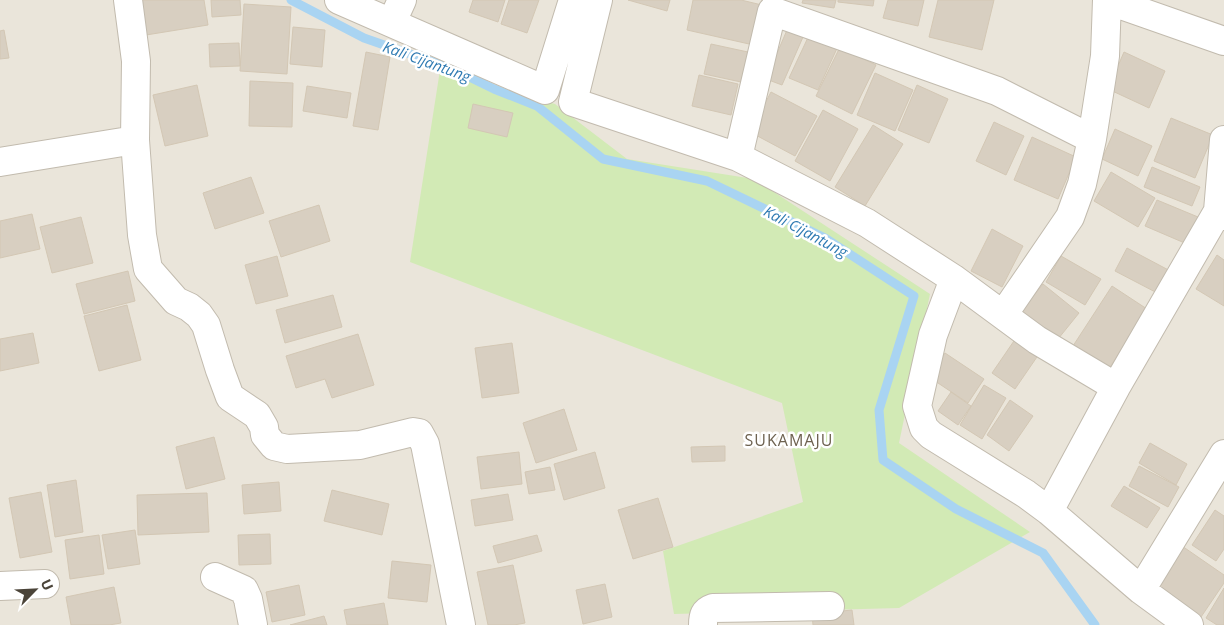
<svg xmlns="http://www.w3.org/2000/svg" width="1224" height="625" font-family="'Open Sans',sans-serif">
<rect width="100%" height="100%" fill="#f6f3ec"/>
<!-- residential -->
<path fill="#eae5da" d="M0,0H1224V625H0Z"/>
<!-- green -->
<path fill="#d2eab5" d="M440,70L555,104L627,159L754,179L930,294L899,443L1030,532L899,608L674,614L663,551L803,502L782,403L410,262Z"/>
<g fill="none" stroke-linecap="round" stroke-linejoin="round">
<!-- stream -->
<path stroke="#a9d4f2" stroke-width="9" d="M291,0L364,38L453,69L494,89L537,106L603,159L707,181L825,238L914,296L879,410L883,460L956,509L1043,553L1095,625"/>
</g>
<!-- building -->
<path fill="#d8cfc1" stroke="#d3c7b4" d="M141,0H204L208,25L146,35Z
M211,0H240L241,15L212,17Z
M473,0H505L498,22L469,12Z
M509,0H539L527,33L501,24Z
M628,0H670L667,11Z
M693,0H741L766,6L758,46L687,30Z
M803,0H836L834,8L802,3Z
M838,0H874L873,6L838,2Z
M888,0H924L918,26L883,18Z
M938,0H994L982,50L929,37Z
M244,4L291,7L287,74L240,71Z
M293,27L325,30L322,67L290,64Z
M4,30L9,58L0,59V31Z
M787,30L803,37L782,85L766,79Z
M811,31L839,44L818,90L789,78Z
M239,43L240,66L210,67L209,44Z
M711,44L748,52L741,82L704,74Z
M840,47L876,65L852,114L816,96Z
M366,52L390,57L378,130L353,126Z
M1124,52L1165,71L1149,108L1108,89Z
M875,73L913,90L895,131L857,115Z
M699,75L738,84L731,115L692,106Z
M250,81L293,83L292,127L249,126Z
M197,85L208,136L165,146L153,95Z
M917,85L948,99L929,143L898,130Z
M307,86L351,93L347,118L303,111Z
M771,92L817,116L795,156L750,132Z
M473,104L513,113L507,137L468,128Z
M823,110L858,129L830,181L795,161Z
M1171,118L1213,135L1195,178L1154,161Z
M994,122L1024,136L1006,175L976,161Z
M873,125L903,144L865,206L835,187Z
M1115,129L1152,146L1138,176L1102,159Z
M1032,137L1076,157L1058,199L1014,180Z
M1152,167L1200,187L1192,206L1144,187Z
M1111,172L1155,198L1138,227L1094,201Z
M251,177L264,213L215,229L203,193Z
M1157,200L1198,217L1187,244L1145,226Z
M319,205L330,241L281,257L269,221Z
M32,214L40,249L0,258V221Z
M81,217L93,263L52,273L40,227Z
M992,229L1023,246L1002,287L971,271Z
M1127,248L1176,274L1163,296L1115,271Z
M1217,255L1224,260V306L1196,289Z
M277,256L288,296L256,304L245,265Z
M1061,256L1101,279L1085,305L1046,282Z
M128,271L135,301L84,314L76,284Z
M1043,284L1079,313L1054,344L1018,315Z
M1112,286L1147,309L1107,372L1071,349Z
M333,295L342,327L285,343L276,310Z
M127,305L141,360L99,371L84,316Z
M33,333L39,363L0,371V339Z
M358,334L374,385L332,398L325,379L296,388L286,356Z
M1016,338L1039,354L1015,389L992,373Z
M512,343L519,393L482,398L475,348Z
M945,353L984,379L968,403L929,377Z
M984,385L1006,398L982,439L960,425Z
M951,392L971,406L958,425L938,411Z
M1010,400L1033,416L1009,451L987,435Z
M564,409L577,450L536,463L523,423Z
M214,437L225,479L186,489L176,447Z
M1150,443L1187,464L1176,485L1139,463Z
M725,446V461L692,462L691,447Z
M519,452L522,484L481,489L477,457Z
M595,452L605,488L564,500L554,464Z
M1139,466L1179,487L1168,507L1129,486Z
M550,467L555,490L529,494L525,472Z
M76,480L83,532L55,537L47,485Z
M279,482L281,511L244,514L242,485Z
M1124,486L1160,508L1147,528L1111,506Z
M332,490L389,504L382,535L324,521Z
M41,492L52,552L20,558L9,498Z
M207,493L209,532L138,535L137,495Z
M508,494L513,520L475,526L471,500Z
M658,498L673,547L633,559L618,510Z
M1215,510L1224,516V549L1216,561L1192,545Z
M135,530L140,564L108,569L102,535Z
M270,534L271,564L239,565L238,535Z
M99,535L104,574L70,579L65,540Z
M537,535L542,551L498,563L493,546Z
M1182,546L1224,575V583L1201,617L1155,586Z
M392,561L431,565L427,602L388,598Z
M513,565L525,623L514,625H488L477,572Z
M605,584L612,617L583,624L576,590Z
M299,585L305,615L272,622L266,592Z
M114,587L121,623L109,625H71L66,597Z
M1224,588V625H1217L1206,618Z
M384,603L388,625H347L344,610Z
M852,610L854,625H813L812,614Z
M324,616L327,625H290Z"/>
<g fill="none" stroke-linecap="round" stroke-linejoin="round">
<!-- minor casing -->
<g stroke="#c2bbae" stroke-width="30">
<path id="minor" d="M128,0L136,61L135,140L142,235L148,269L176,301L189,307L199,315L206,325L220,370L230,397L257,415L264,427L265,435L274,446L287,449L360,445L413,432L419,433L425,444L461,625
M339,0L545,90L573,0
M598,0L573,102L738,157L867,223L954,279L1037,340L1116,387L1049,511
M1107,0L1224,41
M392,22L402,0
M1092,139L1105,56L1107,0
M738,157L772,11L997,91L1092,139L1082,184L1070,217L1003,315
M0,162L135,140
M1218,211L1224,140
M954,279L933,335L917,406L924,428L931,435L1026,494L1049,511L1141,590L1189,625
M1116,387L1218,211L1224,216
M215,577L244,590L248,599L253,625
M0,586L45,584
M1141,590L1224,454
M703,625C703,616 704,611 713,608L830,606"/>
</g>
<!-- minor -->
<use href="#minor" stroke="#fff" stroke-width="28"/>
</g>
<g text-anchor="middle" dominant-baseline="central" stroke-width="5" stroke-linejoin="round" paint-order="stroke">
<!-- water labels -->
<g font-size="15" font-style="italic" fill="#2e7ab2" stroke="#fff">
<text transform="translate(427 61) rotate(20)">Kali Cijantung</text>
<text transform="translate(806 231) rotate(28)">Kali Cijantung</text>
</g>
<!-- quarter labels -->
<g font-size="16" letter-spacing="1" fill="#6e6250" stroke="#fff">
<text x="789" y="440">SUKAMAJU</text>
</g>
</g>
<!-- north arrow -->
<g transform="translate(35 590) rotate(66)" stroke="#ffffff" stroke-width="4" paint-order="stroke">
<path d="M0-4L9 19L0 12L-9 19Z" fill="#4b4439"/>
<text y="-8" font-size="14" font-weight="bold" text-anchor="middle" fill="#4b4439">U</text>
</g>
</svg>
